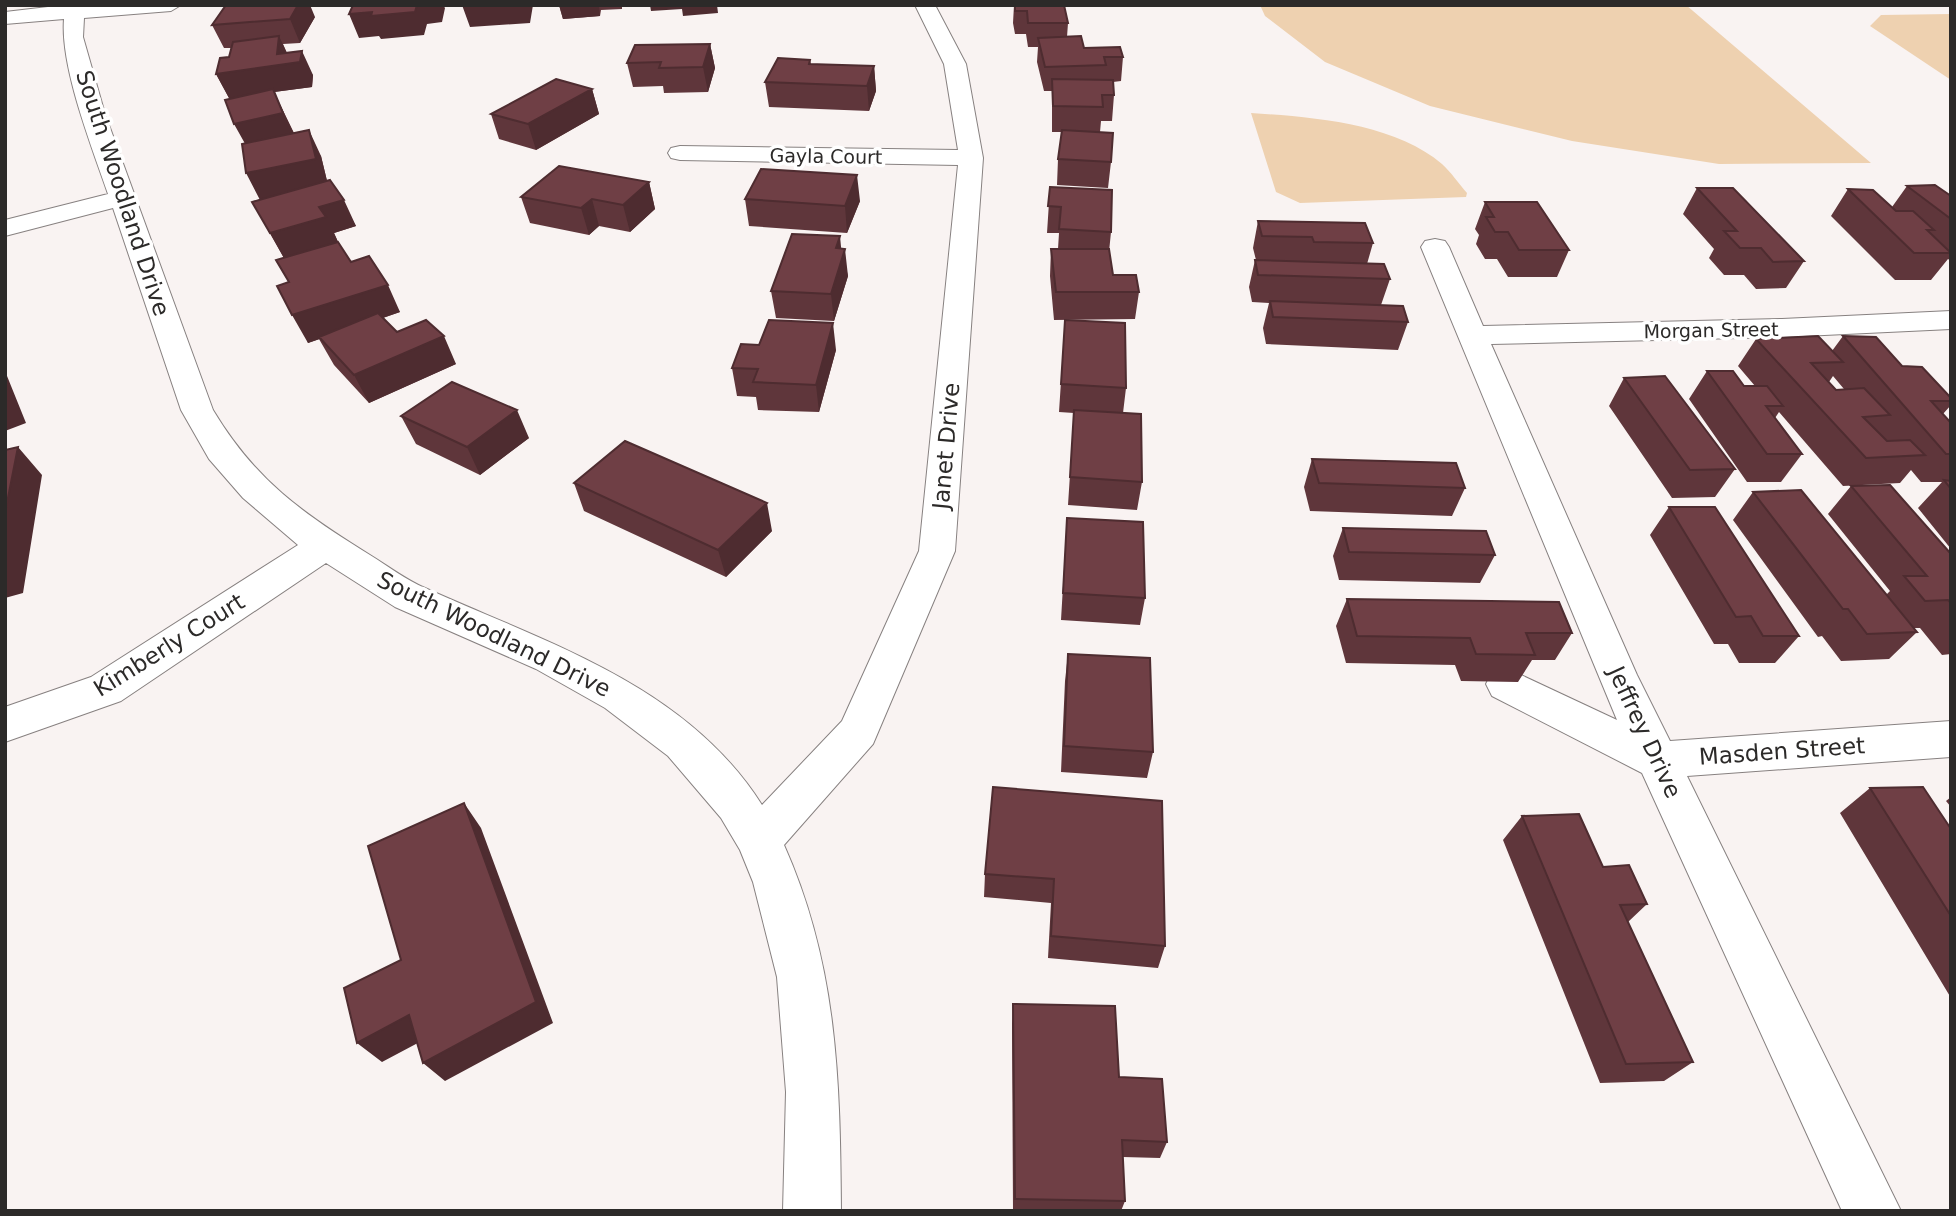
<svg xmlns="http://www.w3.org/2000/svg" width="1956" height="1216" font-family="'DejaVu Sans',sans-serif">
<rect width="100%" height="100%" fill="#f9f3f2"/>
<!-- green -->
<path fill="#eed1b0" d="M1260,5H1686L1871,163L1719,164L1572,141L1430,106L1325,62L1265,16Z
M1951,14V80L1870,26L1881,15Z
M1251,113C1312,117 1394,123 1442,164C1451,172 1459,184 1467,193L1466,197L1300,203L1276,192Z"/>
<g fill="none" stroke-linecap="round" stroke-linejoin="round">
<!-- minor casing -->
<g stroke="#878180" stroke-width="2">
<path id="minor" d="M65,5H181L171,11L84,18L83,37L105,114L213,410C255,480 302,513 370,555C388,566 406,580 425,588C547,643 686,685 762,805L842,721L919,551L958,165L680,160L671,158L668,153L671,148L680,146L958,150L944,64L915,5H935L966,64L983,158L955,551L873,744L784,845C838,966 840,1081 841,1211H783L786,1092L777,977L753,882L740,850L721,818L668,756L605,708L536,669L395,607L326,563L121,701L5,742V707L91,677L298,545L243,498L209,459L181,410L113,208L5,236V220L108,194C92,147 60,67 64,19L5,24V12Z
M1435,239L1445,241L1449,247L1483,326L1782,319L1951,311V329L1782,337L1491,344L1637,675L1670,741L1951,721V757L1687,776L1901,1211H1842L1642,773L1492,696L1486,684L1492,672L1506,668L1617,720L1421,247L1425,241Z"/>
</g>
<!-- minor -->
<use href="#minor" fill="#fff" fill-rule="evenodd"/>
</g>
<!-- wall -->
<path fill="#5f363b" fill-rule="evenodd" d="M559,5H622V9L601,10L600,16L563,19Z
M1014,5H1064L1068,23L1067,37L1084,48L1123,57L1121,81L1113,82L1114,95L1112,121H1101L1100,132L1111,162L1108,188L1057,185L1058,159L1062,132H1052V91H1044L1037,62L1038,47H1028L1026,34H1015L1013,23Z
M315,17L300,43L283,44L287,53L313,75L312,87L274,92L294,133L321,156L327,181L356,226L334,233L338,242L351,262L400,312L383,318L397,332L456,364L369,403L334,365L319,339L308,343L289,283L284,258L252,202L260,199L245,143L229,98L216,74L229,57L231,48H224L212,25Z
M710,44L715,68L708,92L664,93L663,86L633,87L627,63Z
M810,60L811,64L874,66L876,91L869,111L769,107L765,82Z
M592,89L599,114L536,150L499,139L491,114Z
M649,182L655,209L630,232L599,226L589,235L530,223L521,197Z
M1907,186L1951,196V261L1948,259L1931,280H1895L1831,216L1848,189L1892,207Z
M1050,187L1111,232L1109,252L1113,275L1139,292L1135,319L1054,320L1050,276L1051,249H1058L1059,233H1047Z
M1697,188L1804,261L1786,288L1756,289L1744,275H1724L1709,258L1714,249L1683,214Z
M745,199L860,201L847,233L749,226Z
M1485,202L1569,250L1557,277H1508L1497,259H1485L1476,244L1479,235L1475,229Z
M1258,221L1373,243L1367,264L1390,279L1381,305L1408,322L1398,350L1266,344L1263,328L1269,303L1252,302L1249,287L1255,260H1256L1253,248Z
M841,248L848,276L834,321L776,318L771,291Z
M1065,320L1126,388L1123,413L1142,482L1137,510L1068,505L1074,413L1059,412Z
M1843,336L1902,366L1951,398V405L1943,414L1951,423V549L1918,508L1942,482H1921L1911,470L1900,483L1843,486L1779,412L1775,418L1802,454L1781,482H1747L1689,399L1707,371L1744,386H1755L1738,366L1756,339L1832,351ZM1833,376L1844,389L1836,390L1829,382Z
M836,350L819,412L758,410L756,397L737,396L732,368Z
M1624,378L1735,469L1715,497L1672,498L1609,406Z
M401,416L529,438L480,475L416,444Z
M1312,459L1465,488L1452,516L1310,511L1304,487Z
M574,483L772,531L726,577L584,511Z
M1851,486L1951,554V654L1942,655L1920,628H1913L1917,632L1889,659L1841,661L1822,636L1818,637L1733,520L1753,492L1886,595L1890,591L1828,514Z
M1669,507L1799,636L1775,663H1739L1728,644H1714L1650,535Z
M1067,518L1145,598L1140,625L1061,620Z
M1343,528L1495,555L1480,583L1339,580L1333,556Z
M1347,599L1572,633L1555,660H1532L1518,682L1461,681L1455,665L1346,663L1336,626Z
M1068,654L1153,752L1147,778L1061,772L1065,681Z
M993,787L1165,946L1158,968L1048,958L1051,903L984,897L985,874Z
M1870,788L1951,829V998L1840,813Z
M1951,797V807L1946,801Z
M1522,816L1603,867L1647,904L1628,922L1693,1062L1664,1081L1600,1083L1503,840Z
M1013,1004L1119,1077L1167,1142L1160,1158L1123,1157L1125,1201L1121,1211H1013L1012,1024Z"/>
<!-- shaded-wall -->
<path fill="#4e2c30" d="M298,5H310L315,17L300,43L290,19Z
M417,5H443L445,8L442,22L427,24L424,35L381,39L379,36L359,38L349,14Z
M462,5H533L530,23L470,27Z
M559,5H599L600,16L563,19Z
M650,5H717L718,13L683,16L682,9L651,11Z
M279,36L290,60L302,51L313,75L312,87L274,92L296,138L248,149L234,124L229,98L216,74L277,54Z
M710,44L715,68L708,92L703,67Z
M874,66L876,91L869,111L867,86Z
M592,89L599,114L536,150L528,124Z
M309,130L321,156L328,185L260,200L246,173Z
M857,175L860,201L847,233L845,206Z
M649,182L655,209L630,232L623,205Z
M592,199L599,226L589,235L581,208Z
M344,200L356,226L334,233L339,244L285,260L270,233L319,207Z
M840,236L842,257L845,249L848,276L834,321L831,294L836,248Z
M388,285L400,312L308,343L292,315Z
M833,323L836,350L819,412L816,385Z
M444,336L456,364L369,403L354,375Z
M5,371L26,423L5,431Z
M517,410L529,438L480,475L467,447Z
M18,447L42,475L23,593L5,598V513Z
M767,503L772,531L726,577L718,550Z
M464,803L481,828L553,1023L445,1081L423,1063Z
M409,1015L431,1036L382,1062L357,1043Z"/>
<!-- building -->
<path fill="#6f3f45" stroke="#4e2c30" stroke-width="2" d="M226,5H298L290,19L212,25Z
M353,5H417L415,12L371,16L372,12L349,14Z
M1015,5H1064L1068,23H1028L1027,11H1015Z
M279,36L277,54L302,51L300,62L216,74L220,58L229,57L233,42Z
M1081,36L1084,48L1120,47L1123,57H1104L1106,65L1045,67L1038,38Z
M710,44L703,67L659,68L661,62L627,63L635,45Z
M778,58L810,60L809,64L874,66L867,86L765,82Z
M556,79L592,89L528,124L491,114Z
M1052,79L1113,80L1114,95H1102L1103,107L1053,106Z
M273,89L283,113L234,124L225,100Z
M309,130L316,159L246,173L242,144Z
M1062,130L1113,133L1111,162L1058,159Z
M559,166L649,182L623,205L592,199L581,208L521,197Z
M761,169L857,175L845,206L745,199Z
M330,180L344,200L319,207L326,217L270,233L252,202Z
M1935,185L1951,196V219L1907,186Z
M1050,187L1112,190L1111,232L1059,229L1061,207L1048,206Z
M1697,188H1733L1804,261L1773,262L1761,248H1740L1724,231H1737Z
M1848,189L1873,190L1896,211H1913L1934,230H1927L1951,253H1914Z
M1485,202H1537L1569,250H1519L1508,232H1495L1486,217H1494Z
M1258,221L1365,223L1373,243L1314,242L1312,237L1262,236Z
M792,234L840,236L836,248L845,249L831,294L771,291Z
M338,242L351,262L369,256L388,285L292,315L277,286L289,282L276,260Z
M1051,249H1109L1113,275H1136L1139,292H1056Z
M1255,260L1384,264L1390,279L1258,275Z
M1270,301L1403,306L1408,322L1273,317Z
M378,313L397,332L426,320L444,336L354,375L319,337Z
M769,320L833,323L816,385L753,382L758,369L732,368L741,344L759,345Z
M1065,320L1125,323L1126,388L1061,384Z
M1818,336L1843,362L1811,363L1836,390L1864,388L1890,415L1863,417L1887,441L1910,440L1925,455L1866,458L1756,339Z
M1843,336L1876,337L1902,366L1922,367L1951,398V401H1931L1951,423V454H1946Z
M1707,371H1733L1744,386H1767L1783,406H1766L1802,454H1767Z
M1665,376L1735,469L1690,470L1624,378Z
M452,382L517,410L467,447L401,416Z
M1074,410L1141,414L1142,482L1070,477Z
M625,441L767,503L718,550L574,483Z
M18,447L5,513V450Z
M1312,459L1456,463L1465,488L1319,483Z
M1944,480L1951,481V489Z
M1890,485L1951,554V603L1948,600L1925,601L1904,576H1927L1851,486Z
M1801,490L1917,632L1867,634L1848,609H1843L1753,492Z
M1669,507H1715L1799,636H1763L1751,616L1736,617Z
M1067,518L1143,522L1145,598L1063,593Z
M1343,528L1486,531L1495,555L1349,552Z
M1347,599L1559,602L1572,633H1526L1535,655L1476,654L1470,638L1357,636Z
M1068,654L1150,658L1153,752L1064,746Z
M993,787L1162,801L1165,946L1051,936L1054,879L985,874Z
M1923,787L1951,829V916L1870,788Z
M464,803L536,1002L423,1063L409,1015L357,1043L344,988L401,960L368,846Z
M1579,814L1603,867L1629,865L1647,904L1620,905L1693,1062L1626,1064L1522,816Z
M1013,1004L1115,1006L1119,1077L1162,1079L1167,1142L1122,1140L1125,1201L1015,1199Z"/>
<g text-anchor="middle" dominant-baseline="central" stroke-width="7" stroke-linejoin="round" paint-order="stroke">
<!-- far-street labels -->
<g font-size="19" fill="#2c2a29" stroke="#fff">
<text transform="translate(826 156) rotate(1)">Gayla Court</text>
<text transform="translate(1711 330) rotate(-1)">Morgan Street</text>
</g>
<!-- street labels -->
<g font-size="23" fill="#2c2a29" stroke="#fff">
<text transform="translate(123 193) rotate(72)">South Woodland Drive</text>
<text transform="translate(946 446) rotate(-85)">Janet Drive</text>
<text transform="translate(494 634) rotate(26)">South Woodland Drive</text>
<text transform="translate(169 645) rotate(-32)">Kimberly Court</text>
<text transform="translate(1645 732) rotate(65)">Jeffrey Drive</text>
<text transform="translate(1782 751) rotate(-4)">Masden Street</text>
</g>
</g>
<!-- border -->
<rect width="1956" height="1216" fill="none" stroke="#2c2a29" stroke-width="14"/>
</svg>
